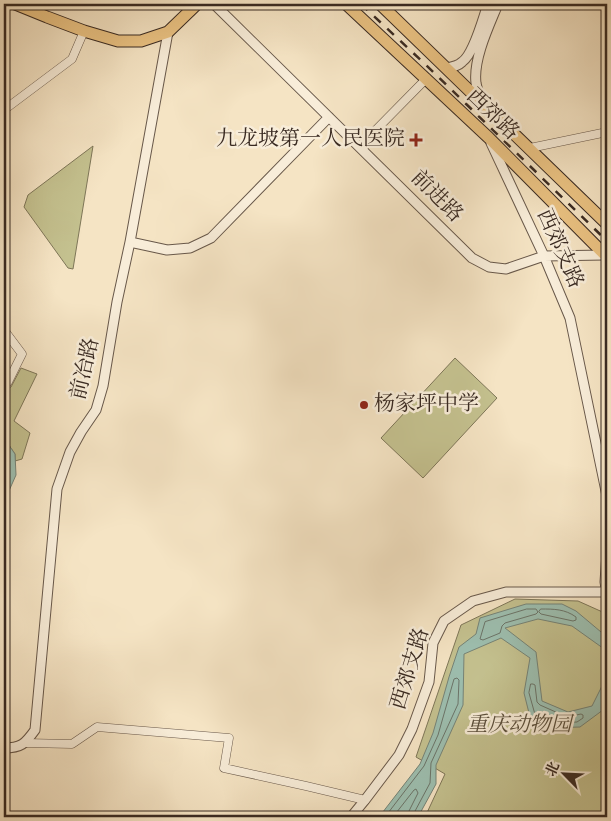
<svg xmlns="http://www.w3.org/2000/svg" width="611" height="821" font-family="'Sorts Mill Goudy','Noto Serif SC',serif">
<rect width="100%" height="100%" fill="#f5e4c4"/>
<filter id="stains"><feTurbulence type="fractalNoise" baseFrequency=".004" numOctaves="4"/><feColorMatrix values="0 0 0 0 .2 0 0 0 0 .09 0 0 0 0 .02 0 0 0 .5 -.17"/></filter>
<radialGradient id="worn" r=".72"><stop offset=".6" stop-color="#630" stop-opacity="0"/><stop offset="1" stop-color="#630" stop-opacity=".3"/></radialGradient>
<!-- green -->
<path fill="#c4c18f" stroke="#7e7658" d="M93,146L73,269L68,268L24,207L28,195Z
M455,358L497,398L423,478L381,438Z
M21,368L37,374L14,421L30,433L22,459L15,461V454L4,438V389L11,387Z
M515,599L578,601L607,614V817H425L445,774L416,757L461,625Z"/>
<!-- water -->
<path fill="#9dbfb0" stroke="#758377" d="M4,438L15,454L16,475L8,493L4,499Z
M526,604H562L576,611L607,637V651L572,626L538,619L505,628L536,652L542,701L568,712L592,706L604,682L607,683V707L580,727L547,728L531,721L524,693L530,658L501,638L464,654L463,705L436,765V784L418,817H379L420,764L433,733L449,677L459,647L476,634L480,618Z"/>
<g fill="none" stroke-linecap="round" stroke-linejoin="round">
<!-- shore -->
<path stroke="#6b7469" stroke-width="1" d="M527,609H536L538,612L536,614L505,623L502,626L500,633L483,640L480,639L485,622Z
M541,609C554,609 565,609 576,617V620L573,621L541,614L539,612Z
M531,684H533L535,685L537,702L540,705L567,717L581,714L583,715V718L577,722L548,723L536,718L529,693Z
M385,817L424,766L438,735L454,679L457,678L459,680L458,704L431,763L430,783L414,813V817
M393,817L414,790L416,789L418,793L409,811L408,817"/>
<!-- minor casing -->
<g stroke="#68584a" stroke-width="9">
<path id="minor" d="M4,110L72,59L84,31
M360,146L427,78
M530,148L607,132
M4,330L22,354L8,382L4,383
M26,743L72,744L97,727L229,738L224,768L306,786L365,800"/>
</g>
<!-- tertiary casing -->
<g stroke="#68584a" stroke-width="11">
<path id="tertiary" d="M214,4L472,258L489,267L506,269L544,256L605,255
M447,68C453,67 458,66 462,62C474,54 483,18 488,4
M483,102C480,96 477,89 476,83C473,59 489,26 498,4
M491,143L544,256L570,318L607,496
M130,242L167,250L190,248L211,238L329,117
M607,553L605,582L607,595
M4,748C21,748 25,744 35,730L57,489L70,452L81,432L96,410L103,386L117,302L130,242L168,32
M351,817L365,800L399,755L412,729L429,682L433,643L444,621L473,601L506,592H606"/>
</g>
<!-- primary casing -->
<g stroke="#392a22" stroke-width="13">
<path id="primary" d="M15,4L47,17L84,31L118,41H141L168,32L197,4
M346,4L489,138L607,257
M380,4L607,224"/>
</g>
<!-- minor -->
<use href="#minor" stroke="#f8edd9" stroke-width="8"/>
<!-- tertiary -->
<use href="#tertiary" stroke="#f8edd9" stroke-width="9"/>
<!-- primary -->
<use href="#primary" stroke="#eac282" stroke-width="11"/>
<!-- rail -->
<path stroke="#392a22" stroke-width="2.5" stroke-dasharray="9 9" stroke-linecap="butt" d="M361,4L426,65L607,241"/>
</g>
<!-- markers -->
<g fill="#8f2418" stroke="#f8edd9" stroke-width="2">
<path d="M413.5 132.5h5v5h5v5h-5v5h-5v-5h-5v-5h5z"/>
<circle cx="364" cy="405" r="5"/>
</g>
<g text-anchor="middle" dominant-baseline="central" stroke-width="5" stroke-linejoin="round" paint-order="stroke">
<!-- street labels -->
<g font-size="21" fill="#392a22" stroke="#f8edd9">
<text transform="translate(492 115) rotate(44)">西郊路</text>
<text transform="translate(436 197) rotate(45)">前进路</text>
<text transform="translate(559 249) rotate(66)">西郊支路</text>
<text transform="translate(86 369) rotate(-77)">前冶路</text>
<text transform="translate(411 669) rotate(-73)">西郊支路</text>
</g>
<!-- poi labels -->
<g font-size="21" fill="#392a22" stroke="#f8edd9" text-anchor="end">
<text x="405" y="140">九龙坡第一人民医院</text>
<text x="374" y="405" text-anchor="start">杨家坪中学</text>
</g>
<!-- park labels -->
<g font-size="21" font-style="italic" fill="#5c503d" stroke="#f8edd9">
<text x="519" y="726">重庆动物园</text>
</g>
</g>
<!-- margin -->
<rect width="611" height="821" fill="none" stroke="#f5e4c4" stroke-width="20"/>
<rect x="5" y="5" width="601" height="811" fill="none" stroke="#392a22" stroke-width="2.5"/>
<rect x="10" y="10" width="591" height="801" fill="none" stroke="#392a22"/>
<!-- north arrow -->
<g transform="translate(564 774) rotate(294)" stroke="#f8edd9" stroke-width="4" paint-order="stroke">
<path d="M0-4L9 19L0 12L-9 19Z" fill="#392a22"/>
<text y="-8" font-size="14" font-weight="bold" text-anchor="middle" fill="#392a22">北</text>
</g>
<rect width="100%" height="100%" filter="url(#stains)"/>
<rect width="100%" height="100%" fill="url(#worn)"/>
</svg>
